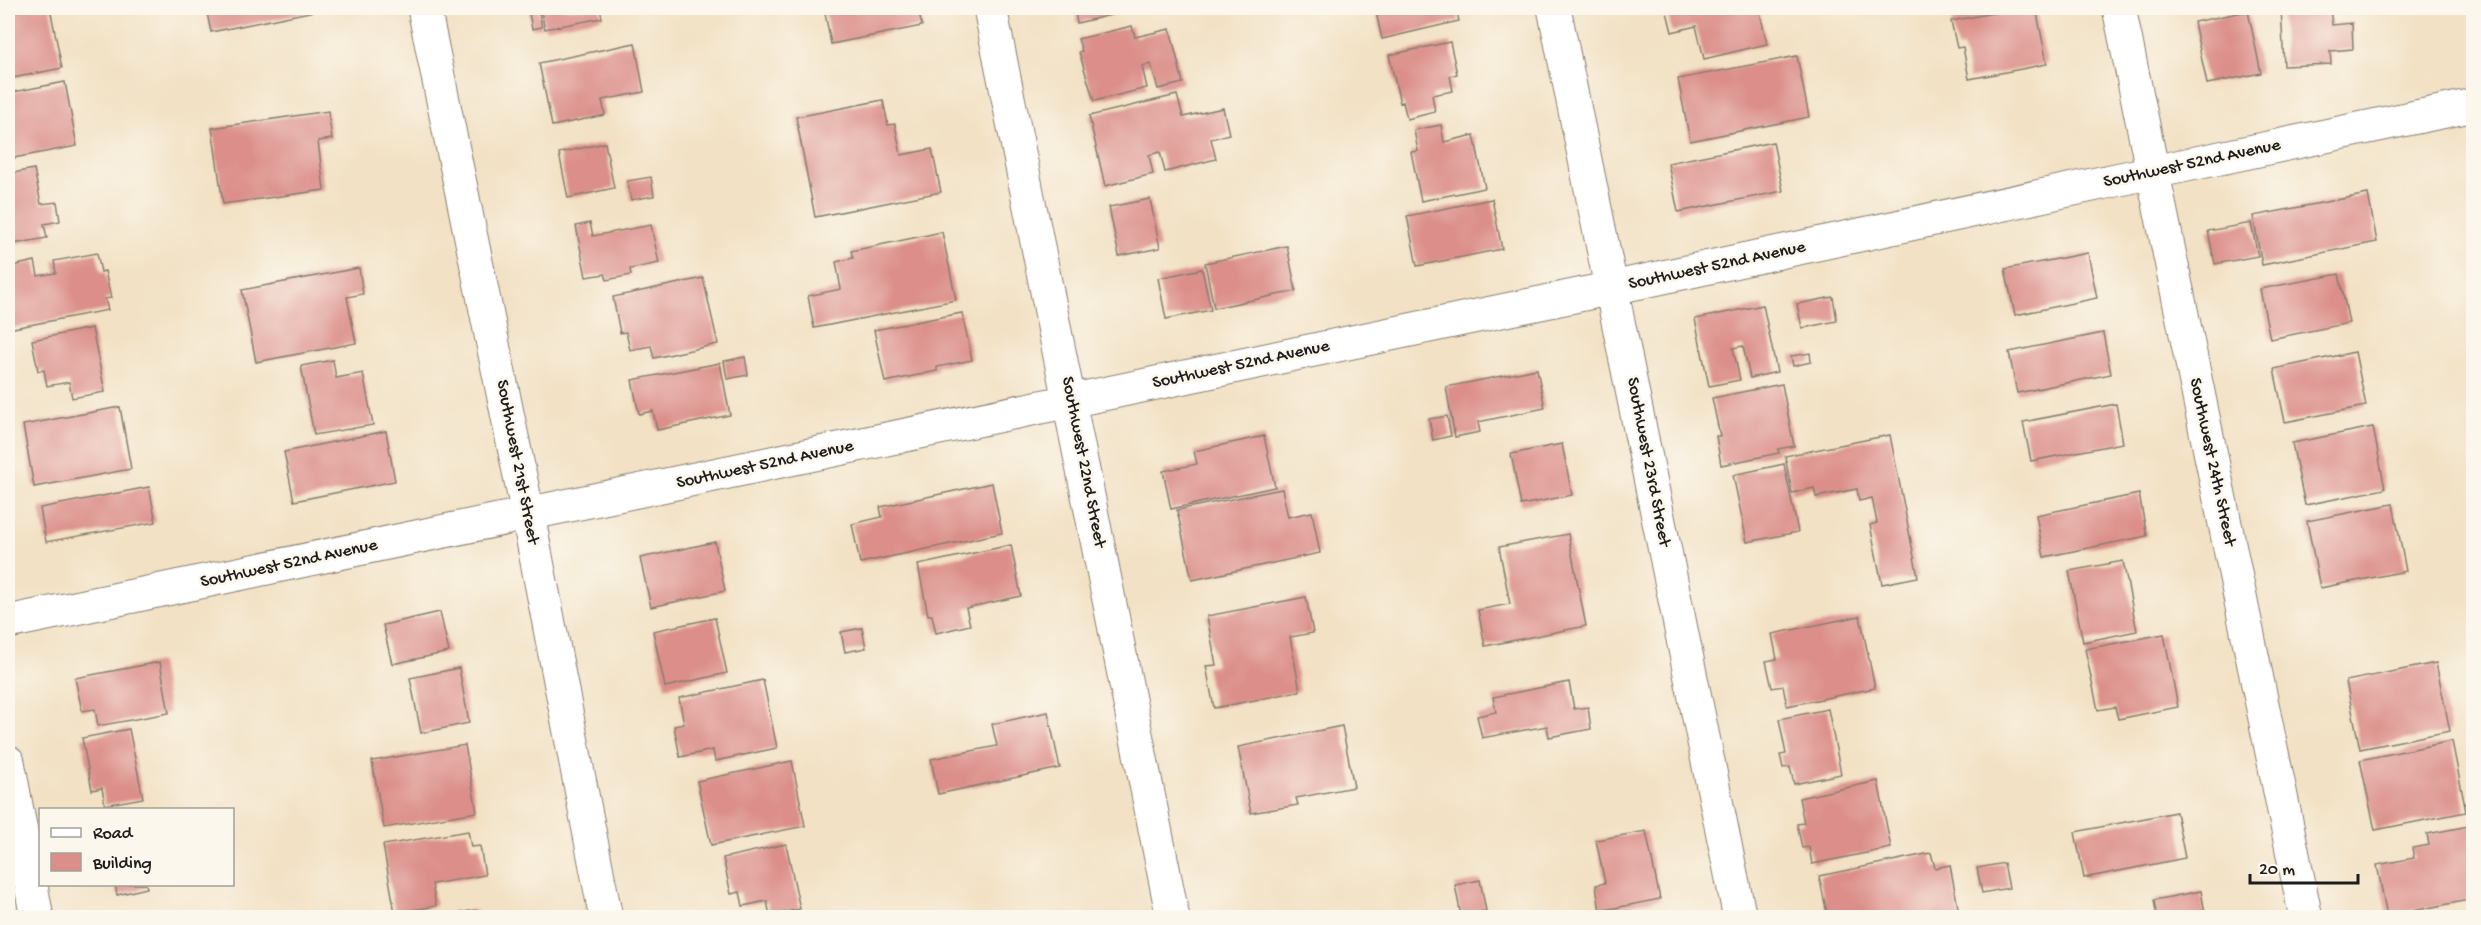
<svg xmlns="http://www.w3.org/2000/svg" width="2481" height="925" font-family="'Gochi Hand',sans-serif">
<rect width="100%" height="100%" fill="#fbf7ec"/>
<filter id="ink" filterUnits="userSpaceOnUse"><feTurbulence type="fractalNoise" baseFrequency=".0167" numOctaves="2"/><feDisplacementMap in="SourceGraphic" scale="12" xChannelSelector="R" yChannelSelector="G"/><feConvolveMatrix kernelMatrix="1 2 1 2 8 2 1 2 1" color-interpolation-filters="sRGB"/></filter>
<filter id="wash" filterUnits="userSpaceOnUse"><feTurbulence type="fractalNoise" baseFrequency=".008" numOctaves="4" result="noise"/><feDisplacementMap in="SourceGraphic" scale="24" xChannelSelector="R" yChannelSelector="G"/><feGaussianBlur stdDeviation="1.35" result="paint"/><feColorMatrix in="noise" values="0 0 0 0 0 0 0 0 0 0 0 0 0 0 0 0 0 1.4 0 .05"/><feComposite in="paint" operator="in"/></filter>
<g filter="url(#wash)">
<rect width="100%" height="100%" fill="#f2e1c4"/>
<g id="blocks">
<!-- building -->
<path fill="#dc8f8a" d="M8,8H50L62,68L8,79Z
M206,8H315V11L211,32Z
M528,8H538L542,27L532,29Z
M540,8H600L602,18L545,29Z
M824,8H918L922,26L831,44Z
M1074,8H1140L1077,23Z
M1375,8H1456L1459,21L1382,39Z
M1666,8H1759L1767,44L1704,59L1696,26L1672,32Z
M2019,8H2036L2047,64L1969,79L1963,47L1957,48L1951,21Z
M2281,8H2330L2332,25L2352,23L2353,49L2330,51L2331,64L2284,66Z
M2248,11L2261,73L2207,84L2194,22Z
M1132,26L1135,37L1170,29L1183,83L1158,89L1151,64L1142,66L1147,88L1094,101L1079,52L1082,51L1078,39Z
M1450,42L1457,74L1450,76L1453,91L1432,95L1435,112L1407,119L1403,102L1400,103L1389,55Z
M635,43L644,92L602,100L605,115L552,126L539,63Z
M1797,56L1809,117L1690,141L1678,79Z
M65,82L77,146L8,159V93Z
M1177,95L1183,117L1223,108L1229,134L1211,139L1216,159L1165,172L1160,152L1149,155L1153,174L1105,186L1089,116Z
M883,100L888,125L895,124L901,155L932,149L941,192L815,217L796,117Z
M328,111L332,139L318,141L324,190L223,204L212,128Z
M1441,125L1444,142L1474,135L1485,188L1421,201L1411,152L1418,151L1414,130Z
M1773,142L1783,191L1678,212L1668,163Z
M605,143L614,188L568,198L559,153Z
M34,169L41,204L57,202L60,221L44,224L47,238L8,245V174Z
M651,177L654,196L631,200L627,181Z
M2368,194L2377,242L2262,265L2253,216Z
M1150,199L1160,248L1119,256L1109,207Z
M1492,199L1502,249L1417,266L1407,216Z
M590,223L593,236L651,225L659,263L630,269L631,275L607,280L605,274L586,277L576,226Z
M2251,223L2258,256L2215,264L2208,231Z
M942,232L956,300L814,328L808,296L841,289L836,262L853,258L851,251Z
M1287,246L1296,291L1214,308L1205,263Z
M97,253L101,272L105,271L111,298L105,299L108,310L8,329V304L10,303L8,267L35,261L38,276L56,273L54,261Z
M2088,253L2097,298L2015,315L2005,269Z
M359,268L363,294L347,297L356,343L256,362L242,290Z
M1202,269L1211,310L1166,319L1158,278Z
M2339,274L2349,323L2270,339L2260,289Z
M703,278L718,344L654,358L651,346L630,350L626,332L620,333L613,297Z
M1833,297L1837,321L1802,328L1797,304Z
M1763,305L1777,372L1750,378L1743,346L1733,348L1740,380L1709,386L1695,319Z
M962,313L972,360L937,367V371L885,382L874,330Z
M92,328L105,392L72,398L69,382L47,386L44,370L38,371L32,340Z
M2103,333L2111,374L2017,393L2009,352Z
M2355,352L2366,406L2285,422L2274,369Z
M1810,353L1811,362L1793,366L1791,356Z
M745,357L748,375L727,379L724,361Z
M333,360L336,378L363,373L373,425L314,435L301,366Z
M720,363L730,415L657,430L653,411L639,414L632,380Z
M1537,369L1545,408L1478,422L1480,432L1455,437L1446,387Z
M1782,384L1794,446L1778,449L1779,453L1721,465L1716,436H1720L1712,398Z
M2116,404L2123,443L2031,461L2023,422Z
M120,407L131,469L34,487L23,425Z
M1447,416L1451,436L1433,440L1429,419Z
M2373,427L2385,489L2305,505L2292,443Z
M386,431L395,481L294,501L284,452Z
M1890,435L1918,577L1882,584L1870,525L1877,523L1872,498L1859,501L1857,489L1816,497L1814,488L1792,493L1785,456Z
M1264,436L1275,487L1171,509L1163,471L1197,464L1194,451Z
M1562,444L1572,495L1521,505L1511,454Z
M1784,464L1798,532L1747,542L1733,475Z
M992,483L1002,533L860,563L852,524L882,517L880,507Z
M149,487L156,522L46,542L40,508Z
M1282,489L1288,517L1312,512L1320,553L1192,580L1177,510Z
M2139,494L2147,536L2044,557L2036,515Z
M2393,504L2406,571L2320,588L2307,521Z
M1568,534L1586,626L1485,646L1478,610L1510,604L1499,547Z
M715,542L725,591L651,607L640,558Z
M1011,545L1021,596L966,608L970,625L936,633L932,615H928L918,565Z
M2123,561L2137,631L2083,642L2069,571Z
M1306,597L1313,633L1290,637L1300,691L1214,708L1206,666L1216,665L1207,616Z
M440,612L449,652L392,664L383,625Z
M1860,616L1875,688L1787,706L1783,686L1772,688L1766,661L1777,659L1772,634Z
M715,618L727,673L665,687L653,631Z
M862,628L866,648L845,652L841,632Z
M2164,634L2178,707L2118,719L2115,707L2098,710L2085,649Z
M160,662L169,713L98,726L95,709L82,711L75,678Z
M2436,663L2450,731L2360,749L2346,681Z
M459,668L469,723L421,733L410,678Z
M763,680L777,748L715,761L713,750L680,757L674,726L684,724L679,698Z
M1569,682L1574,709L1588,707L1591,729L1549,737L1547,726L1482,738L1477,716L1496,712L1493,697Z
M1828,709L1841,774L1794,784L1790,767L1783,768L1780,755L1786,754L1779,719Z
M1048,712L1060,768L938,794L931,759L997,746L992,724Z
M1342,726L1354,787L1296,798L1298,805L1251,813L1238,747Z
M129,729L143,798L105,805L102,788L92,790L82,738Z
M2452,741L2466,812L2375,830L2360,760Z
M465,745L477,812L384,828L372,761Z
M792,761L805,826L711,845L697,781Z
M1878,781L1891,848L1812,864L1809,847L1802,848L1797,824L1804,823L1799,798Z
M2176,812L2185,858L2084,878L2075,832Z
M2474,825V899L2387,916L2377,865L2414,858L2412,848L2429,845L2427,834Z
M468,831L471,847L480,846L485,875L432,884L436,906L395,913L383,845Z
M1646,831L1660,899L1600,911L1596,885L1605,883L1596,840Z
M786,844L800,909L770,916L767,901L743,906L740,892L731,894L723,858Z
M1931,853L1935,868L1950,865L1960,918H1828L1819,876Z
M2004,863L2009,888L1982,893L1977,868Z
M1480,880L1486,911L1461,916L1455,885Z
M115,884H146L147,888L117,895Z
M2201,891L2206,918H2157L2154,900Z
M476,910L478,918H440V916Z"/>
</g>
</g>
<g filter="url(#ink)">
<use href="#blocks" fill-opacity="0" stroke="#877e70" stroke-width="1.5"/>
<g fill="none" stroke-linecap="round" stroke-linejoin="round">
<!-- minor casing -->
<g stroke="#877e70" stroke-width="35">
<path id="minor" d="M424,8L528,515L606,918
M990,8L1173,918
M1554,8L1740,918
M2119,8L2306,918
M8,622L1612,288L2153,172L2474,105
M8,762L37,918"/>
</g>
<!-- minor -->
<use href="#minor" stroke="#fff" stroke-width="33"/>
</g>
</g>
<g text-anchor="middle" dominant-baseline="central" stroke-width="5" stroke-linejoin="round" paint-order="stroke">
<!-- street labels -->
<g font-size="18" fill="#1c1c1c" stroke="#fbf7ec">
<text transform="translate(2192 164) rotate(-12)">Southwest 52nd Avenue</text>
<text transform="translate(1717 266) rotate(-12)">Southwest 52nd Avenue</text>
<text transform="translate(1241 365) rotate(-12)">Southwest 52nd Avenue</text>
<text transform="translate(517 462) rotate(79)">Southwest 21st Street</text>
<text transform="translate(1083 462) rotate(79)">Southwest 22nd Street</text>
<text transform="translate(1648 462) rotate(79)">Southwest 23rd Street</text>
<text transform="translate(2212 462) rotate(78)">Southwest 24th Street</text>
<text transform="translate(765 465) rotate(-12)">Southwest 52nd Avenue</text>
<text transform="translate(289 564) rotate(-12)">Southwest 52nd Avenue</text>
</g>
</g>
<!-- margin -->
<rect width="2481" height="925" fill="none" stroke="#fbf7ec" stroke-width="30"/>
<!-- legend -->
<rect x="39" y="808" width="195" height="78" fill="#fbf7ec" stroke="#a29f99" stroke-width="1.5"/>
<rect x="51" y="828" width="30" height="9" fill="#ffffff" stroke="#a29f99" stroke-width="1.5"/>
<text x="93" y="838" font-size="18" fill="#1c1c1c">Road</text>
<rect x="51" y="853" width="30" height="18" fill="#dc8f8a" stroke="#a29f99" stroke-width="1.5"/>
<text x="93" y="868" font-size="18" fill="#1c1c1c">Building</text>
<!-- scale -->
<path d="M2250 874v9h108v-9" fill="none" stroke="#1c1c1c" stroke-width="3"/>
<text x="2259" y="874" font-size="18" fill="#1c1c1c" stroke="#fbf7ec" stroke-width="4.5" paint-order="stroke">20 m</text>
</svg>
